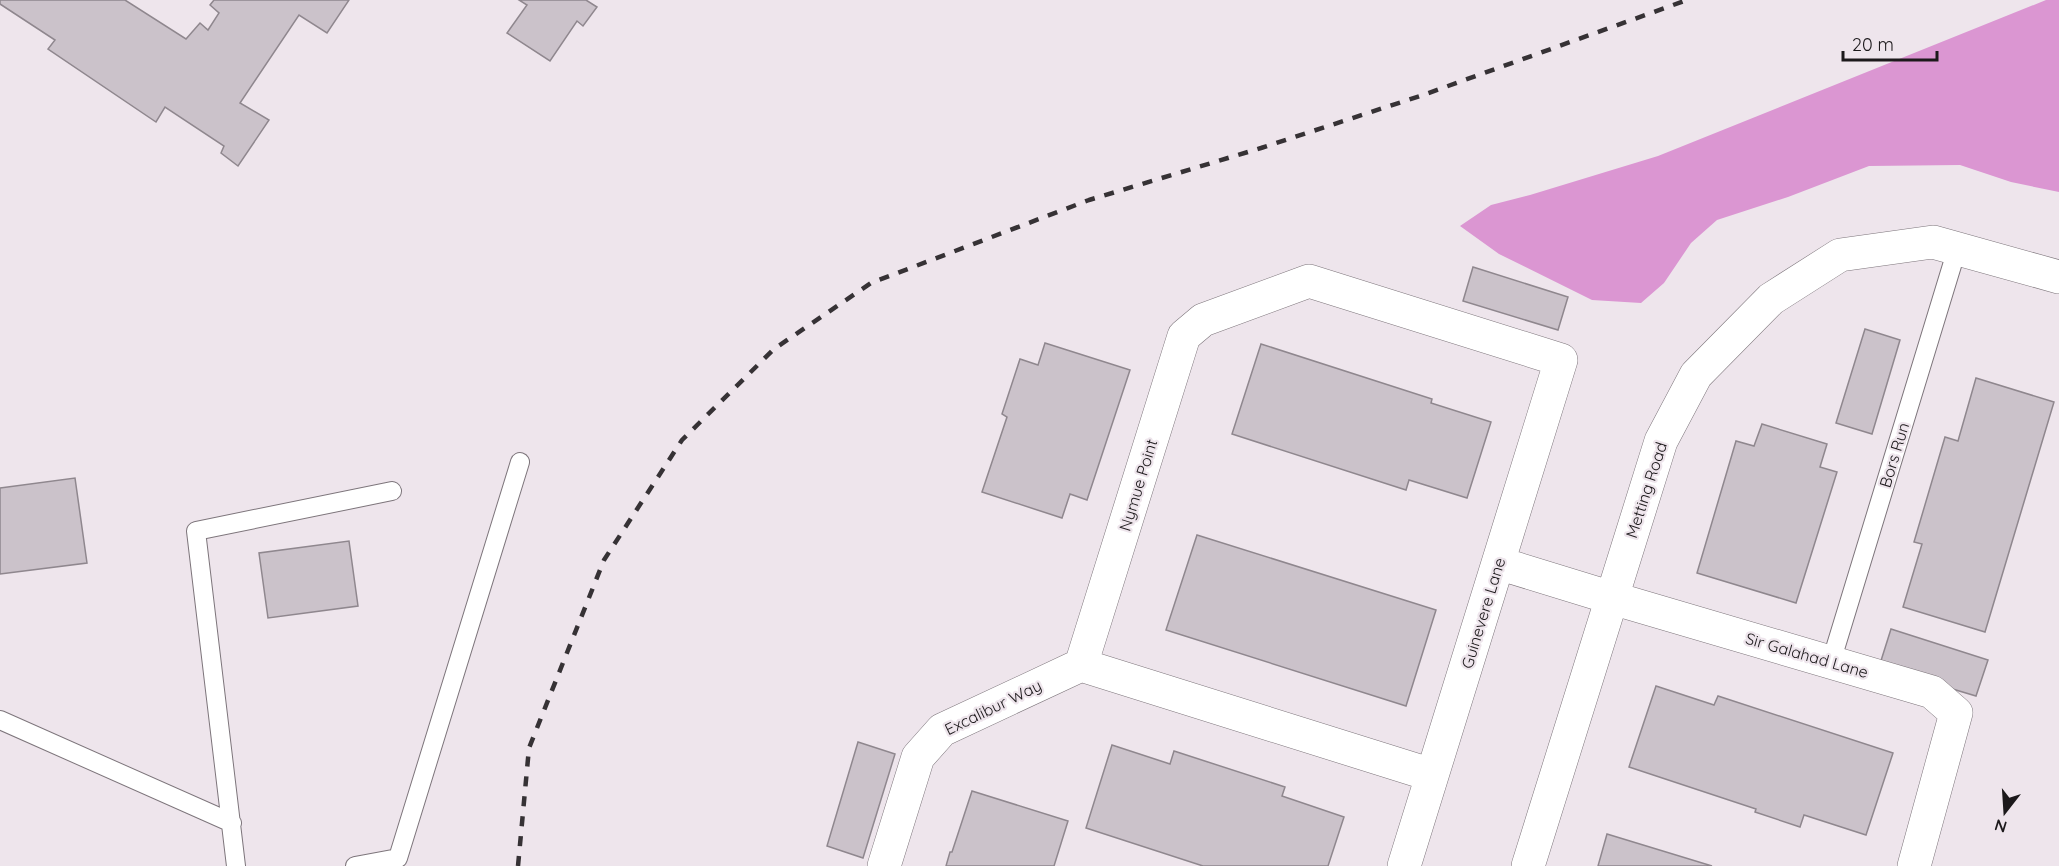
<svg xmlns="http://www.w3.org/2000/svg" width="2059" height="866" font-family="Quicksand,sans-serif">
<rect width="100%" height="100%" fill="#eee5ec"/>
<!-- water -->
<path fill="#db96d2" d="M2046,0H2059V192L2011,182L1960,165L1869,166L1788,197L1717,220L1691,243L1664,283L1641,303L1592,300L1499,254L1460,226L1491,205L1530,195L1658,156Z"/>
<!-- building -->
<path fill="#cbc2ca" stroke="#8f878e" stroke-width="1.5" d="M0,0H125L186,39L200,23L208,30L219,13L210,5L214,0H349L327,33L299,15L240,103L269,120L238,166L221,153L224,146L165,107L156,122L48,49L55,40L0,4Z
M519,0H586L597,7L583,26L577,21L550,61L507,33L527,5Z
M1473,267L1568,297L1558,330L1463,301Z
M1865,329L1900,340L1872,434L1836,423Z
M1045,343L1130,370L1087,500L1070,494L1062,518L982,492L1007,417L1002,414L1020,359L1038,365Z
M1261,344L1432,399L1431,403L1491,422L1467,498L1409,480L1406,490L1232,434Z
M1976,378L2054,402L1985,632L1903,607L1922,544L1914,542L1945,437L1958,441Z
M1762,424L1827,444L1820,467L1837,472L1796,603L1697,573L1736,441L1754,446Z
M75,478L87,563L0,574V488Z
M1197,535L1436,610L1406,706L1166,630Z
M349,541L358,606L268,618L259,553Z
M1891,629L1988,660L1976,696L1879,667Z
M1656,686L1714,705L1718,696L1893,753L1866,835L1804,815L1800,827L1755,812L1756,809L1629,767Z
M858,742L895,754L863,858L827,846Z
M1112,745L1170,764L1174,751L1285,787L1282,796L1344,817L1328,866H1203L1086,828Z
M972,791L1068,821L1054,866H946L950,852H952Z
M1607,834L1712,866H1598Z"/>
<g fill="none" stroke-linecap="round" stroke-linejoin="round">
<!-- service casing -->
<g stroke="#7d757b" stroke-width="20">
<path id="service" d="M1831,662L1957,249
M0,720L232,823
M236,866L196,531L392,491
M355,866L398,858L520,462"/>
</g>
<!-- minor casing -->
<g stroke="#7d757b" stroke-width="34">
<path id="minor" d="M1498,563L1612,598L1932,692L1956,713L1914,866
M884,866L918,757L942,730L1081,665
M1404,866C1457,697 1509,528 1561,360L1309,281L1203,320L1184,336L1081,665L1432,775
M1528,866L1661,441L1696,375L1771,299L1840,255L1933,242L2059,277"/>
</g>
<!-- service -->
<use href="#service" stroke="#fff" stroke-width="18"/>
<!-- minor -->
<use href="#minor" stroke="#fff" stroke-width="33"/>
<!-- rail -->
<path stroke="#363235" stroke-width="4.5" stroke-dasharray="10 10" stroke-linecap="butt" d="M518,866L529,748L604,560L682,440L774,349L871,283L1089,200L1261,148L1423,95L1687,0"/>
</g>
<g text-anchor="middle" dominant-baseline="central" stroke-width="4.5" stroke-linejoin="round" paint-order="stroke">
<!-- street labels -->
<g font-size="16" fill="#1c191b" stroke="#eee5ec">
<text transform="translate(1894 455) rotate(-73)">Bors Run</text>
<text transform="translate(1138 485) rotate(-73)">Nymue Point</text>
<text transform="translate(1646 490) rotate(-72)">Metting Road</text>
<text transform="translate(1483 613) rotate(-73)">Guinevere Lane</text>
<text transform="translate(1807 655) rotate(16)">Sir Galahad Lane</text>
<text transform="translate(993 707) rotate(-26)">Excalibur Way</text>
</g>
</g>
<!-- north arrow -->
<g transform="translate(2005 812) rotate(197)" stroke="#eee5ec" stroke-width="4.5" paint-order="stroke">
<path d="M0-4.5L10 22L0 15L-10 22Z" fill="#1c191b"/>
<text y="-9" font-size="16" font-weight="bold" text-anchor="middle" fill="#1c191b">N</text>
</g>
<!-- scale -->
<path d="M1843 51v9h94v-9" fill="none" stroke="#1c191b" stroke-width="3"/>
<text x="1852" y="51" font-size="18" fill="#1c191b" stroke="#eee5ec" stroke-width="4.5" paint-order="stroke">20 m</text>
</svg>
